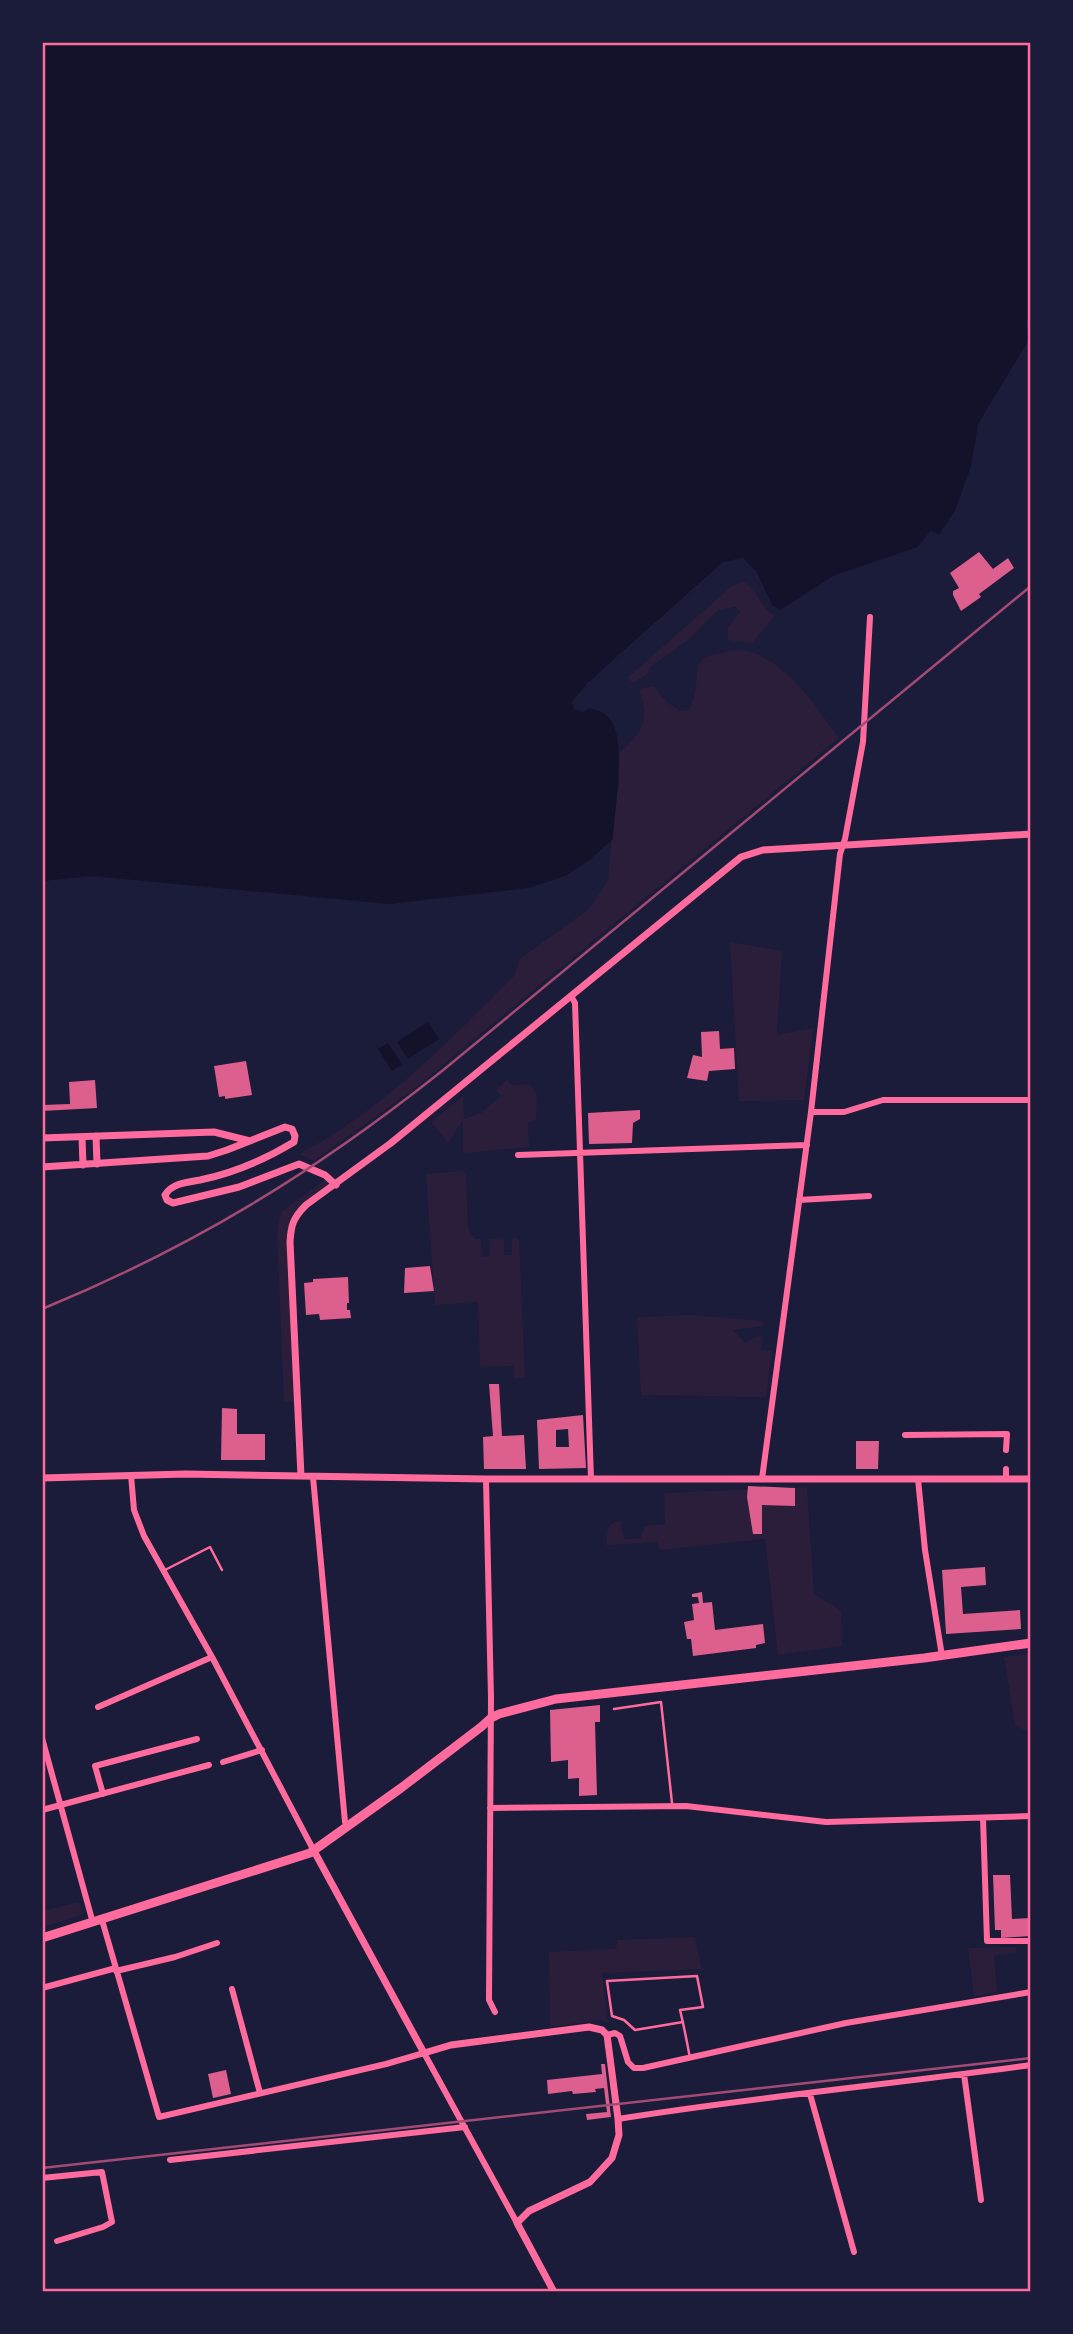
<svg xmlns="http://www.w3.org/2000/svg" width="1073" height="2334" font-family="'Public Sans',sans-serif">
<rect width="100%" height="100%" fill="#1b1b3a"/>
<!-- green -->
<path fill="#2a1e3b" d="M743,581C758,590 760,608 775,616L752,643L728,640V627L740,612L736,607L718,610L687,641L650,667L647,675L633,683L627,678L732,586Z
M738,650C781,652 816,707 839,738L414,1089L314,1161L299,1154C383,1110 448,1042 514,976L520,959L590,908L608,880L614,810L619,786L618,754C643,732 650,722 639,689L653,686L667,702L680,711L689,710C709,673 675,658 738,650Z
M730,942L782,951L777,1035L813,1028L804,1100L739,1101Z
M507,1080L511,1085L530,1084L537,1095L536,1120L528,1123L529,1147L463,1153V1120L448,1143L431,1122L463,1096L464,1119L481,1113L501,1096L496,1090Z
M462,1171L466,1175L468,1228L475,1239H481L482,1257L490,1256L489,1239L504,1238V1255H512V1238H519L525,1378H514L513,1366L480,1367L478,1302L435,1305L426,1174Z
M328,1178L336,1185L306,1205L291,1225L298,1402H284L277,1233L279,1218L282,1211Z
M692,1315L763,1321V1326L733,1330L745,1342L762,1335L761,1350L772,1351L766,1397L641,1395L637,1317Z
M807,1487L814,1594L841,1611L842,1646L778,1655L765,1539L660,1550L657,1542L606,1545L608,1527L615,1522H621L624,1539H640L645,1526L665,1524L664,1493Z
M1031,1654V1733L1015,1726L1004,1657Z
M79,1902L82,1915L46,1926L42,1911Z
M695,1937L702,1969L602,1973L608,2022L599,2020L550,2027L549,1952L616,1949L617,1940Z
M1016,1947V1953L994,1955L997,1992L974,1997L968,1948Z"/>
<!-- water -->
<path fill="#12122b" d="M42,42H1031V309L1026,325L1030,338L978,424L971,466L955,510L939,535L931,530L918,547L835,575L780,610L772,605L756,571L743,558L723,562L587,684L572,702L583,712L589,708C597,710 604,712 609,718C628,740 614,811 613,839L588,861L565,876L528,888L389,904L92,876L42,881Z
M428,1022L439,1039L408,1059L397,1042Z
M388,1043L402,1064L392,1071L378,1049Z"/>
<!-- pier -->
<path fill="#1b1b3a" d="M742,558L756,571L772,605L780,610L778,613L769,607L753,573L741,562L725,566L616,661L576,703L577,706L582,708L593,706L583,712L574,709L572,702L587,684L614,659L723,562Z"/>
<!-- building -->
<path fill="#dd5f8e" fill-rule="evenodd" d="M979,552L993,569L1008,558L1014,568L979,594L981,597L961,611L953,595V591L959,588L950,573Z
M719,1031L720,1049L734,1048L735,1069L709,1071L707,1081L687,1078L693,1055L702,1057L701,1032Z
M246,1061L252,1095L225,1099V1096L219,1097L214,1066Z
M95,1080L97,1108L42,1111V1105L70,1104L69,1082Z
M640,1110V1119L633,1123L632,1143L589,1144L588,1113Z
M430,1266L434,1291L404,1293L405,1268Z
M348,1277L349,1303H347V1310H350L351,1318L320,1320L319,1314L306,1315L304,1283L313,1282V1279Z
M489,1384H499L502,1436L524,1435L526,1469H484L483,1437L493,1436Z
M222,1408L237,1409V1434H265V1460H221Z
M583,1415L586,1468L539,1469L537,1420ZM568,1429L569,1447H556V1430Z
M856,1441H879L878,1469H856Z
M748,1486L795,1488V1506L762,1505V1534H753L747,1497Z
M985,1567L986,1585L961,1587L963,1614L1020,1610L1021,1629L946,1634L942,1570Z
M702,1592L703,1603L712,1602L715,1630L763,1624L765,1643L756,1645V1648L693,1656L691,1639H687L684,1622L694,1620L692,1604L699,1603L698,1597H692V1594Z
M600,1705V1722H595L597,1795L579,1796V1778L568,1779V1760L551,1762L550,1710Z
M993,1875H1010L1012,1919L1031,1918V1936L1001,1938V1930H995Z
M601,2064H605L611,2117L587,2120L586,2114L607,2112L604,2088L595,2089L596,2092L573,2094L572,2091L548,2094L547,2080L602,2074Z
M226,2070L231,2094L213,2098L208,2074Z"/>
<g fill="none" stroke-linecap="round" stroke-linejoin="round">
<!-- service -->
<path stroke="#ff6b9d" stroke-width="2.5" d="M163,1571L210,1547L222,1570
M614,1709L661,1702L672,1803
M683,2022L635,2030L624,2020L612,2016L607,1981L697,1976L703,2007L680,2010C684,2026 687,2042 690,2058"/>
<!-- minor -->
<path stroke="#ff6b9d" stroke-width="6" d="M571,996L575,1003L591,1479
M811,1112H844L883,1100H1031
M518,1155L807,1145
M799,1200L869,1196
M905,1435L1007,1434L1006,1450
M131,1475L134,1510L144,1536L212,1657L314,1851
M313,1477L345,1822L348,1827
M486,1479L491,1698L489,2000L495,2012
M762,1479L811,1112L840,854L845,839L863,742L870,617
M918,1479L925,1550L942,1656
M1006,1479V1469
M98,1707L212,1657
M42,1738L93,1923
M223,1762L262,1750
M103,1794L95,1766L197,1739
M490,1808L686,1806L826,1822L1031,1816
M42,1810L209,1765
M983,1818L987,1941H1031
M102,1920L159,2117L386,2064L424,2053L517,2223
M116,1971L175,1957L217,1943
M42,1988L116,1968
M232,1989L260,2093
M607,2035L615,2033L620,2036L628,2062L634,2068H643L846,2023L1031,1992
M964,2074L981,2200
M810,2094L854,2252
M618,2119C755,2097 894,2084 1031,2065
M170,2160L465,2127
M42,2178L102,2172L112,2222L103,2227L57,2241"/>
<!-- tertiary -->
<path stroke="#ff6b9d" stroke-width="7" d="M96,1136L97,1164
M82,1137L83,1165
M42,1138L214,1132L250,1141
M42,1167L208,1156L227,1150L285,1127L292,1129L295,1136L294,1142C264,1160 235,1173 200,1180C188,1182 172,1183 165,1195L167,1200L173,1203L239,1187L299,1164L325,1175L336,1185
M301,1476L290,1242C291,1225 293,1218 306,1205L391,1143L741,857L763,850L1031,834
M42,1478L185,1474L486,1479H1031
M314,1851L424,2053L451,2045L589,2027L602,2030L607,2035L618,2119L619,2135L612,2158L590,2182L529,2211L517,2223L554,2292"/>
<!-- primary -->
<path stroke="#ff6b9d" stroke-width="9" d="M42,1938L310,1853L401,1788L481,1727L491,1718L499,1714L556,1699L924,1658L1031,1643"/>
<!-- rail -->
<path stroke="#a44b75" stroke-width="2.5" d="M42,1309C193,1247 315,1172 442,1071L1031,586
M42,2168L1031,2058"/>
</g>
<!-- border -->
<rect width="1073" height="2334" fill="none" stroke="#1b1b3a" stroke-width="88"/>
<rect x="44" y="44" width="985" height="2246" fill="none" stroke="#ff6b9d" stroke-width="2.5"/>
</svg>
